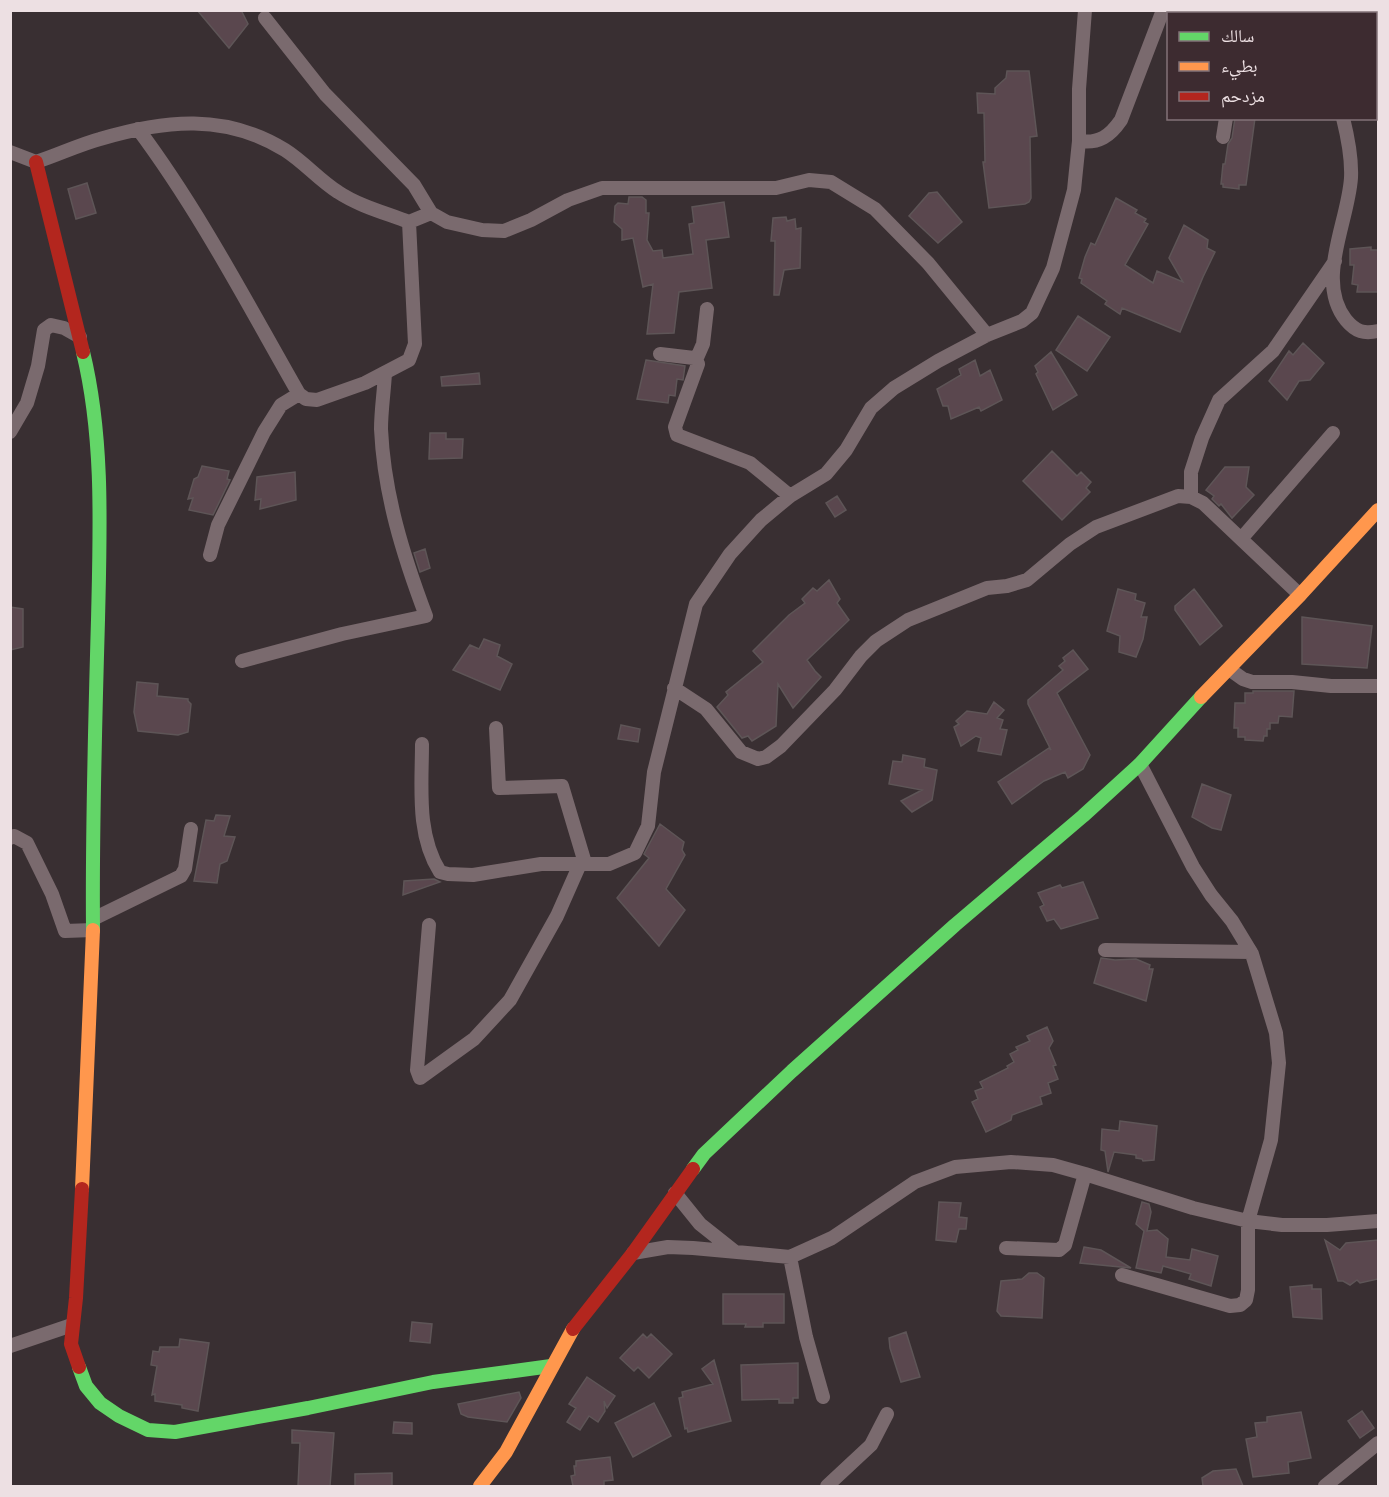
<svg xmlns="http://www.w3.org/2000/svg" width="1389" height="1497" font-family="Ubuntu,'Noto Naskh Arabic',sans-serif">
<rect width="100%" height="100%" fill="#392f32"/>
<!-- building -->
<path fill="#5a474e" stroke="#5e5557" stroke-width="1.5" d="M197,10H241L248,24L229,48Z
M1007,71H1029L1037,136L1030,137L1031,198L1029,202L1025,204L989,208L983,162H985L984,113H978L977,93L995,94V88L1006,78Z
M1235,118H1255L1246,185H1239V189L1223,187V184H1221L1223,164H1225L1228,144L1232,138Z
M87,183L96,213L76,219L68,189Z
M937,192L962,222L938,243L909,216L929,193Z
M629,197H642L646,200V213H649L647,240L653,251L662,250L663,258L693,254L689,224L694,223L692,207L724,202L729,237L706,240L712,288L679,292L674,333L647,334L653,284L643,287L633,238L622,240V229L614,222L615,206L618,203L628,204Z
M1116,198L1137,210L1135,213L1146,219L1144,222L1148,224L1125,265L1153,283L1157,271L1183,282L1169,258L1184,225L1208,240L1207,248L1215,252L1203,277L1180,332L1122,308L1120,314L1105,304L1107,301L1081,283L1082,279L1079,278L1085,257L1091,243L1095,245Z
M786,217L787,221L795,219L796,229L801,228L800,268L784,270L779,295H774L775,241H771L773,218Z
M1371,247V250H1378V292H1357L1358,285L1352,284L1354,265H1350V249Z
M1078,316L1110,337L1087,371L1056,350Z
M1303,343L1324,363L1310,380L1299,381L1287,400L1269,381L1289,351L1293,355Z
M1051,352L1077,395L1053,410L1036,374L1038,372L1035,366Z
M646,360L685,366L683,380L677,379L675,396L669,395L668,403L637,399Z
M975,360L980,376L990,370L1002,400L981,411L979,407L951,419L948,406H943L937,389L961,375L959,369Z
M479,373L480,384L442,386L441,377Z
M430,433H446V439H463L462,458L429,459Z
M1052,451L1077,476L1081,472L1091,482L1086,488L1090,492L1062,520L1023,481Z
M202,466L229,471L227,479L230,480L213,515L189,510L193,498L188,499L194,479L198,477Z
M1225,467H1249L1246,487L1254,495L1232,518L1221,504L1219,506L1212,499L1214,496L1206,490Z
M295,472L296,500L260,509L261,499L255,500L257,477Z
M837,496L846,510L835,517L826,503Z
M425,549L430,568L420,572L414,553Z
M829,580L840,599L837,603L849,620L807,660L815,671L821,677L793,708L778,684L776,726L752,741L748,736L742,738L717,707L728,695L726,692L763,662L753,651L789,615L805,603L802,599L813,588L817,591Z
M1118,589L1136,594L1135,600L1145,603L1141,617H1147L1143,639L1136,657L1119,652L1120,636L1107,631Z
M1194,589L1222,626L1200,645L1175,610V606Z
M10,607L23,609V647L10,650Z
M1302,617L1372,626L1367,668L1302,664Z
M484,639L500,645L497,656L512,664L500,690L453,670L470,645L479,649Z
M1073,650L1088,669L1057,693L1090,755L1083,769L1068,778L1065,772L1044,781L1012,804L998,782L1049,748L1051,750L1028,704V700L1063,670L1059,666L1065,661L1063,658Z
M137,682L158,684L157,696L188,699V701L191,704L188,732L178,735L138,731L134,712Z
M1253,691H1294L1292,717L1279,716L1278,723H1270V729H1267V736H1264L1263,741L1245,740V737H1238V728H1234L1235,703H1245V693H1253Z
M994,702L1004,710L997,718L1003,720L1000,729L1007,730L1001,755L978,751L981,738L976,736L961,746L954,727L959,724L956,721L967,711L987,714Z
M621,725L640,729L638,742L618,739Z
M903,755L925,759L924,767L937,770L932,800L912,812L901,801L922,790L889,784L893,761L902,762Z
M1202,784L1231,795L1221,830L1212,828L1192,817Z
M216,815L230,816L224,836L235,837L227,861L220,864L217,883L194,881L206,820L214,821Z
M660,824L684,842L682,850L685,855L666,889L685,910L659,946L617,898L649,858L644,854Z
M434,879L440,882L403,895L404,881Z
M1083,882L1098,918L1061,929L1054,919L1047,921L1040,907L1044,905L1038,893L1060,885L1062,888Z
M1101,958L1115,960L1136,959L1150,965L1149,969H1153L1146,1001L1094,983Z
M1047,1027L1053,1041L1049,1048L1056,1065L1053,1066L1058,1079L1048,1083L1051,1093L1040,1097L1042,1104L1012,1115L1011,1120L986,1132L972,1102L978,1099L975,1091L983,1088L980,1082L1008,1068L1007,1066L1014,1062L1010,1054L1018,1050L1016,1047L1030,1041L1027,1036Z
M1120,1121L1157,1126L1154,1160L1143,1161L1142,1159L1136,1158V1155L1114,1152L1108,1172L1105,1151L1101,1150L1102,1129L1119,1131Z
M939,1202L961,1203L959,1217L967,1218L966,1229H959L956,1242L936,1240Z
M1142,1202L1149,1204L1151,1212L1147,1231L1157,1230L1168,1239L1166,1257L1190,1260L1192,1249L1218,1256L1211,1286L1189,1279L1191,1274L1163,1266L1161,1273L1136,1268L1144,1231L1136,1224Z
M1325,1240L1340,1250L1346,1243L1378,1240V1279L1360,1283L1357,1280L1350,1285L1343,1281H1338Z
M1084,1247L1101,1250L1131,1268L1080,1263Z
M1029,1273H1037L1044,1278L1042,1318L1001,1316L997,1311L1001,1281L1022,1279Z
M1312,1285V1289H1321L1322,1319L1293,1317L1290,1287Z
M723,1294H784V1323H763V1327H745L746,1324H723Z
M412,1322L432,1324L430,1343L410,1341Z
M906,1332L920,1377L901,1382L890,1348L889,1338Z
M643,1334L647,1338L651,1334L672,1354L649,1378L638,1367L634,1371L620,1358Z
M180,1339L209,1343L198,1411L182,1408V1405L155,1401V1394L152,1395L157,1366L151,1365L153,1351L159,1352L160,1347H179Z
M714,1360L731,1421L688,1432L687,1428L685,1429L679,1398L683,1397L682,1392L713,1384L702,1369Z
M798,1363V1398H793V1403H779V1399L742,1400L741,1365Z
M587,1377L615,1396L607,1408L604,1401L605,1411L598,1422L589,1416L580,1430L567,1422L576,1408L569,1404Z
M519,1392L521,1398L507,1422L468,1417L461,1414L458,1404Z
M654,1403L671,1436L633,1457L615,1423Z
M1362,1411L1374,1428L1360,1438L1348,1421Z
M1301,1412L1311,1458L1288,1462L1289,1473L1253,1477L1246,1439L1257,1437L1255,1423L1267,1422V1417Z
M394,1422L412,1423V1434L393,1433Z
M292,1430L334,1433L330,1486H298L300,1443H292Z
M610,1457L613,1480L604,1481V1486H573L571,1476L575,1475L574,1466H576V1461Z
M1236,1469L1243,1486H1203L1202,1478L1213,1471Z
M392,1473V1486H355V1474Z"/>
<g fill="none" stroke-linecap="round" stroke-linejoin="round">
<!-- street -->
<path stroke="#7a6a6e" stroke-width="14" d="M1246,14L1248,10
M265,18L325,94L414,185L431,213L447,222L482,230L504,231L531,220L568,200L602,188H776L809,180L831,182L875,209L928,263L987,335
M1376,34L1378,35
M1343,118C1348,138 1352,158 1351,178C1348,223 1315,281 1346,320C1356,332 1364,334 1378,331
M138,129C200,212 248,305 299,394L306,399L317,400L365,383L409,360L415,344L409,222
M1223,137L1226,118
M1079,141C1099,144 1110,136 1121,120L1163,10
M10,152L36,162C58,155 78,145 100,139C164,120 225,113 285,150C304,162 319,180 338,192C359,206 386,213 409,222L431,213
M660,354L694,358L698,364L675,427L677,435L750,463L790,496
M696,360L703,344L707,309
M10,432L27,403L38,366L44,330L51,325L64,328L80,337
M1191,497V472L1202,438L1219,400L1273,351L1335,261
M1241,539L1333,433
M210,555L218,525L264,432L281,405L299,394
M242,661L342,634L426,616C403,555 384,494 381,429C381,411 384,392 385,373
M1229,669L1243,679L1252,682H1292L1331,686H1378
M674,688L706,709L741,752L758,759L766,757L781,746L835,690L861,656L876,641L908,620L987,588L1007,586L1027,580L1070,544L1096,527L1178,496L1191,497L1203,503L1300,595
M496,728L499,788L562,786L585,863
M422,744C422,786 416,834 440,872L448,874L473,875L541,864H609L635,853L648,826L654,772L696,604L730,554L761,520L790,496L826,474L846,450L871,408L894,388L938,361L987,335L1022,321L1032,313L1053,268L1074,190L1079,141V89L1085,10
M10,838L14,836L27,843L52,894L65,931L93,930
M93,919L181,876L185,869L191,829
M429,925L417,1070L420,1078L474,1039L510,1000L557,916L580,864
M1105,950L1251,952
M675,1193L700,1224L734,1251
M1006,1248L1059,1250L1065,1245L1085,1174
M633,1253L668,1247L693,1248L790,1257L832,1238L915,1182L955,1167L1011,1162L1053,1165L1085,1174L1193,1208L1248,1221L1282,1225H1327L1378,1221
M790,1257L806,1337L823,1397
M1122,1275L1230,1306L1240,1305L1246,1300L1248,1290V1221L1271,1140L1279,1063L1276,1033L1252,954L1232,921L1211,895L1193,867L1140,764
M10,1346L72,1325
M827,1486L871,1445L887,1414
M1325,1486L1378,1443"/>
<!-- fast -->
<path stroke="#63d668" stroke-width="14" d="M83,352C104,438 100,531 98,620C95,723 92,826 93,930
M693,1169L704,1154L792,1071L955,925L1083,816L1140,764L1201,697
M79,1367L86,1386L100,1403L119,1416L148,1430L175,1432L308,1408L433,1382L551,1366"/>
<!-- slow -->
<path stroke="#ff974d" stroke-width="14" d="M1201,697L1300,595L1378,510
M82,1189L93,930
M480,1486L506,1452L573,1329"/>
<!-- jam -->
<path stroke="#b3261e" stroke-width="14" d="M36,162L83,352
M573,1329L633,1253L693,1169
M79,1367L71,1344L76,1298L82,1189"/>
</g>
<!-- border -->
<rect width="1389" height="1497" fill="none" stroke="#ede0e3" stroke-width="24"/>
<!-- legend -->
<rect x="1167" y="12" width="210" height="108" fill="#3d2b30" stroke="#837378" stroke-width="1.5"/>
<rect x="1179" y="32" width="30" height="9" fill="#63d668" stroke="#837378" stroke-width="1.5"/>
<text x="1221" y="42" font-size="18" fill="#ede0e3">سالك</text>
<rect x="1179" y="62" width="30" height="9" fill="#ff974d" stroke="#837378" stroke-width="1.5"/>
<text x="1221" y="72" font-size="18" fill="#ede0e3">بطيء</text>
<rect x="1179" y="92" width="30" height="9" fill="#b3261e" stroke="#837378" stroke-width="1.5"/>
<text x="1221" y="102" font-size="18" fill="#ede0e3">مزدحم</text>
</svg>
